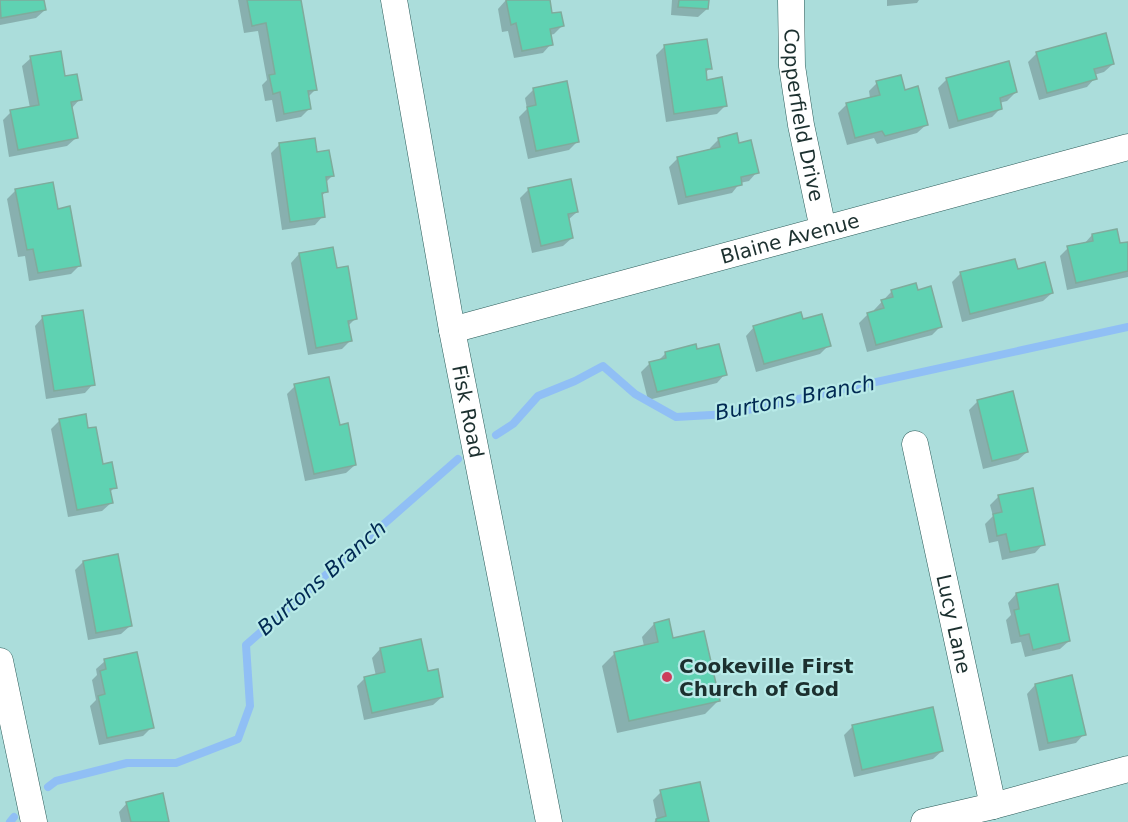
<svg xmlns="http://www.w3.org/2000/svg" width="1128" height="822" font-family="'DejaVu Sans',sans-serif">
<rect width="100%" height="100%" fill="#abdddb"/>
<!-- shadow -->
<path fill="#0003" d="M0,0H43L45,10L36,18L0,25Z
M238,0H300L316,89L308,97L310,108L301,117L276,122L272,100L265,101L262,85L267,80L258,31L244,33Z
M506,0H548L551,15L562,26L554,34L550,35L551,44L543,53L514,58L508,31L502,32L498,9Z
M672,0H708L707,9L698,17L671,15Z
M887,0H919L917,3L887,6Z
M664,47L710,68L705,73L706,81L725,106L717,114L666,122L656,55Z
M1037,53L1113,64L1104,72L1094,75L1095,78L1087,87L1039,100L1028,62Z
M31,58L64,78L80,99L71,109L76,138L67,146L9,157L3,120L11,112L30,108L22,66Z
M1008,63L1016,92L1007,101L999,103L1001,108L992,117L949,129L938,88L946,80Z
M877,83L904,92L926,125L917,133L877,144L874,138L847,145L838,113L847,104L870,98L869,91Z
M534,89L577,142L569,150L528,159L519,117L527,109L525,98Z
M719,139L738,145L757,172L749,181L740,183L732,193L678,205L669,167L678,158L711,151L710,148Z
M280,144L316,154L332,176L325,183L326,191L321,197L323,216L315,225L282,230L271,153Z
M16,190L56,211L80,265L71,274L29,281L25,256L18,257L7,199Z
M528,190L577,212L568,220L572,238L563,246L532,253L520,198Z
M1092,235L1119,245L1128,243V277L1067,290L1060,256L1068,248L1084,244Z
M299,254L336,270L356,318L348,326L350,341L342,349L308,355L291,263Z
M1014,260L1017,271L1052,293L1043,301L962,322L952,282L960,274Z
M892,291L941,326L932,335L867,352L859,323L868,314L874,312V310Z
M43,317L93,384L85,393L46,399L35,326Z
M802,321L829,345L820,354L756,372L746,336L754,327Z
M696,351L725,374L717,383L648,400L641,372L650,363L658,361L666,353Z
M295,386L339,427L355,465L346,473L305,481L287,394Z
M1012,393L1027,452L1018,460L983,469L969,410L977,402Z
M60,420L87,430L102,465L115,487L109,493L111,503L102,511L68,517L51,429Z
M999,496L1043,544L1035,553L1002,560L998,541L989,543L985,524L993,516L990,505Z
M83,562L130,626L121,634L88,640L75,570Z
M1016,594L1069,641L1060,649L1025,657L1021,642L1011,644L1006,620L1011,615L1008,603Z
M654,624L672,639L718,701L705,714L617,733L602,666L615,653L644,646L642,637Z
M380,649L427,673L442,697L433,705L364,720L357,686L365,678L376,676L372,658Z
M105,661L152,727L143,736L99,745L90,706L96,700L92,680L97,675L96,669Z
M1035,685L1084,734L1076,743L1039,751L1027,694Z
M853,726L942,751L933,759L854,777L844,735Z
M661,792L707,822H654L657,820L653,800Z
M127,803L168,822H121L119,812Z"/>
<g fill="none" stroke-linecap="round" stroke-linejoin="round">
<!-- stream -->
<path stroke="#90bff5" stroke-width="8" d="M496,435L513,424L538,396L575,381L603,366L635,394L676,417L729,414L1128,327
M48,787L56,781L127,763H176L238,739L250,706L246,645L458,459
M10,822L14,817"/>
</g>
<!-- building -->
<path fill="#5fd2b2" stroke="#7fab9c" stroke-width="1.5" d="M0,0H44L46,10L1,18Z
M247,0H301L317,90L308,91L311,109L284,114L280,92L273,94L269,75L275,74L266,23L252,26Z
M506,0H550L552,13L561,12L564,26L550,29L553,45L522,51L516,23L511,25Z
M679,0H709L708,9L678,7Z
M1106,33L1114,64L1094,69L1097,79L1047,93L1036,52Z
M707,39L712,69H706L707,80L722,77L727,106L674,114L664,45Z
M61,51L65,76L77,74L82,100L71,102L78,138L18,150L10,110L39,105L30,56Z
M1009,61L1017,92L1000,98L1002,109L958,121L946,78Z
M901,75L905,90L918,86L928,125L885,136L882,131L855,138L846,103L880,95L876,81Z
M567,81L579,142L536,151L527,107L536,105L533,88Z
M737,133L739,143L751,140L759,173L741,177L742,185L686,197L677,157L720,147L718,138Z
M315,138L317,152L329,150L334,176L326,177L328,192L322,193L325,217L290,222L279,143Z
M571,179L578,212L568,214L573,238L541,246L528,188Z
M53,182L58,209L70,206L81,266L38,273L33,249L27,250L15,189Z
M1117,229L1120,243L1128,242V271L1076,283L1067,246L1093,241L1092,234Z
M333,247L337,268L348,266L357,319L348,321L352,341L316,348L299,253Z
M1015,259L1018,269L1045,262L1053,293L970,314L960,272Z
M916,283L918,290L931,286L942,327L876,345L867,313L884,308L881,300L893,297L891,290Z
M83,310L95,385L54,391L42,316Z
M801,312L803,319L822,314L831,346L764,364L753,326Z
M696,344L697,349L719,344L727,375L657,392L649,362L666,358L665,352Z
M329,377L340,425L348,423L356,465L314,474L294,384Z
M1013,391L1028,452L992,461L977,400Z
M86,414L88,428L96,427L103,464L112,462L117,488L110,489L113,503L77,510L59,419Z
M1033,488L1045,545L1010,552L1006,534L997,536L993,514L1002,512L998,495Z
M118,554L132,626L96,633L83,561Z
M1058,584L1070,641L1033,650L1029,634L1020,636L1014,610L1019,609L1016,593Z
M669,619L673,638L704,631L720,701L629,721L614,652L658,642L654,623Z
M421,639L428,671L438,669L443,697L372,713L364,677L385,672L380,648Z
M137,652L154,728L107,738L98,696L105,694L100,671L106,669L104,659Z
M1072,675L1086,735L1048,743L1035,684Z
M933,707L943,751L862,770L852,725Z
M700,782L709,822H656V819L666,816L660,790Z
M163,793L169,822H131L126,802Z"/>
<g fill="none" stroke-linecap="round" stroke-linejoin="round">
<!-- street casing -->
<g stroke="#295957" stroke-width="27">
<g id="street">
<path id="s1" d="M394,0L452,330L549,822"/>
<path id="s2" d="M791,0L792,66L801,125L823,229"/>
<path id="s3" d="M452,330L1128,147"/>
<path id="s4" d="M915,444L993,806"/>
<path d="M0,661L34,822"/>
<path d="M924,822L993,806L1128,769"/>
</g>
</g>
<!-- street -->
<use href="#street" stroke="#fff" stroke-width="26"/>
</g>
<!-- markers -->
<circle fill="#cc3c5b" stroke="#b8eae8" stroke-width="2" cx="667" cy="677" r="6"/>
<g text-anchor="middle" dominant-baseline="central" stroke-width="4.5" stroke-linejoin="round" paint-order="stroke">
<!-- street labels -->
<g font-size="20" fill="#1c302f" stroke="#b8eae8">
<text stroke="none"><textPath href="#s2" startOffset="116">Copperfield Drive</textPath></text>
<text stroke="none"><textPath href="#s3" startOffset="350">Blaine Avenue</textPath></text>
<text stroke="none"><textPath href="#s1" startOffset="418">Fisk Road</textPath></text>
<text stroke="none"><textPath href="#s4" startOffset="184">Lucy Lane</textPath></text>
</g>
<!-- poi labels -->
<g font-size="20" font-weight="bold" fill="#1c302f" stroke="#b8eae8" text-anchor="start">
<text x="679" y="666">Cookeville First<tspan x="679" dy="23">Church of God</tspan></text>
</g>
<!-- water labels -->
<g font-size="21" font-style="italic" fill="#002952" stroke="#b8eae8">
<text transform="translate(795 398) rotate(-11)">Burtons Branch</text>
<text transform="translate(322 578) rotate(-41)">Burtons Branch</text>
</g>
</g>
</svg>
